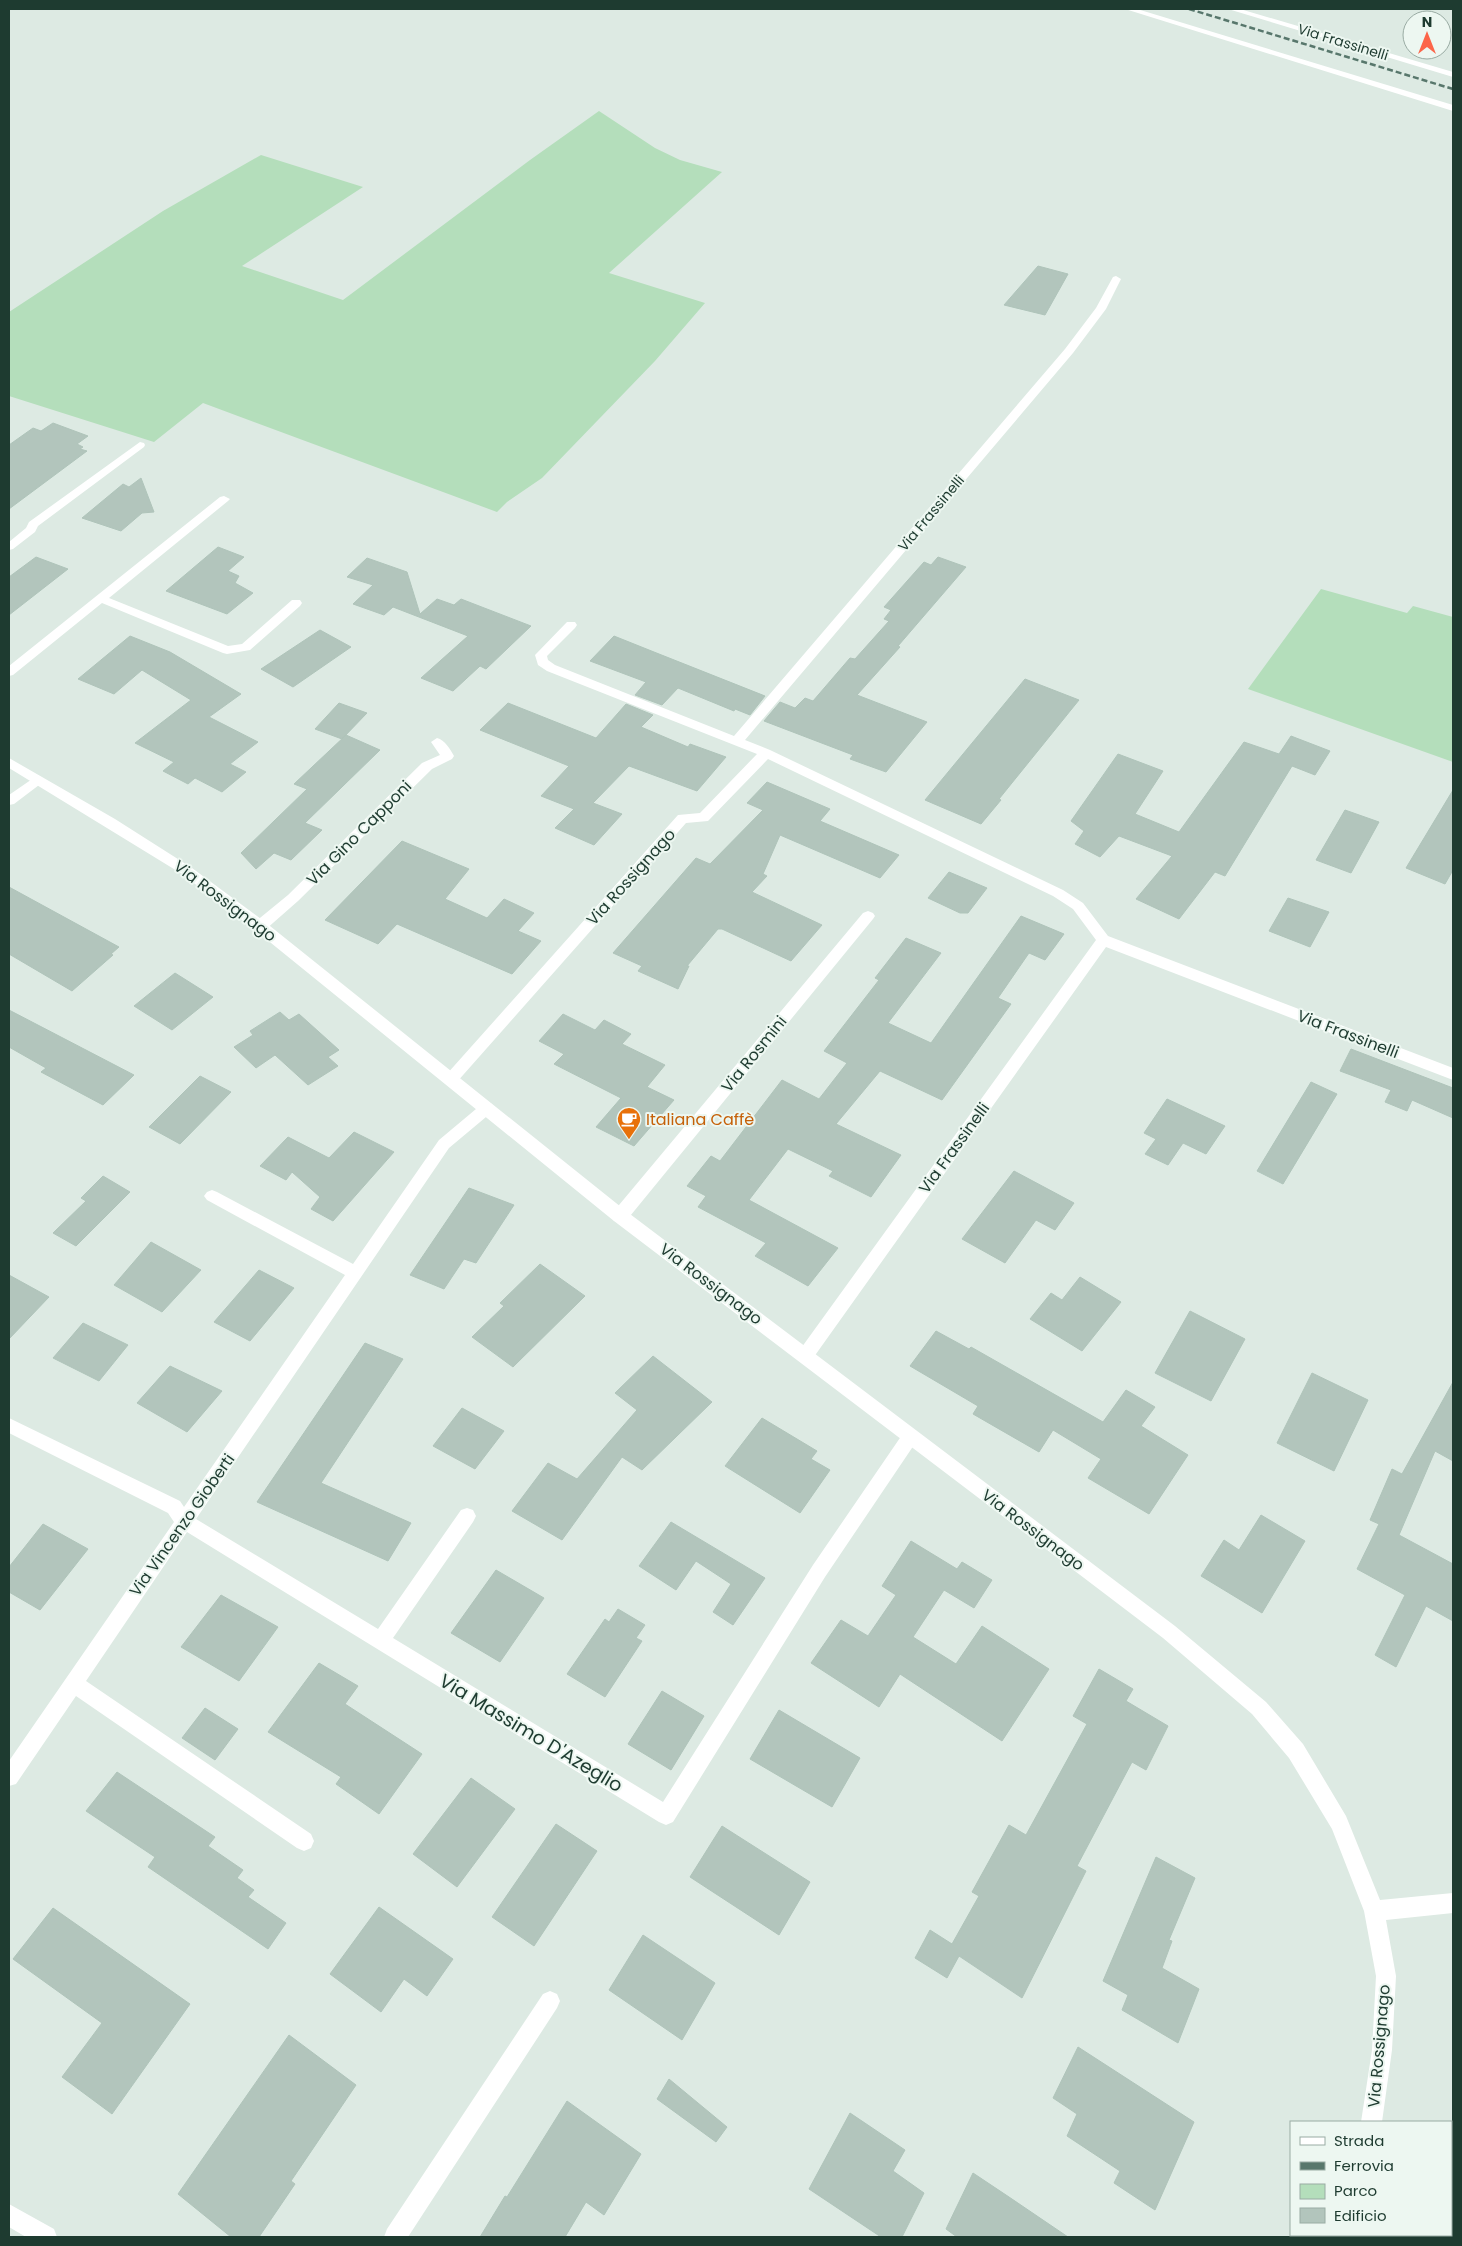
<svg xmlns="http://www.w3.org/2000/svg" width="1462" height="2246" font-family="Poppins,sans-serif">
<rect width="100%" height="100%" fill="#ddeae3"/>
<!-- green -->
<path fill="#b4debb" d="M599,111L655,148L680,160L722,172L609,273L705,303L655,361L542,478L507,502L497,512L203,403L154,442L9,396V312L163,211L261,155L363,187L242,266L343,300L530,160Z
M1321,589L1407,613L1413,606L1453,617V762L1248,689Z"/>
<!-- building -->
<path fill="#b2c5bc" stroke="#afc4ba" d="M1038,266L1068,274L1045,315L1004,305Z
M53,423L88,436L77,444L83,447L80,449L87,451L9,509V445L33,428L41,431Z
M141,478L154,512L142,513L121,531L82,518L123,484L129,487Z
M218,547L244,557L228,571L239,576L235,583L253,593L227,614L166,591Z
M36,557L68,569L9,615V577Z
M938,557L966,567L898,646L900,647L857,695L927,722L886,772L850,759L853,755L764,721L780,702L795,708L805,698L813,701L850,658L855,659L889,621L884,619L891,610L884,607L924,562L931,565Z
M367,558L407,572L420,614L437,599L454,605L461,599L531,626L486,669L480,666L453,691L421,678L468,636L393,607L384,615L353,604L373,585L347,577Z
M320,630L351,647L293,687L261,669Z
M130,636L170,652L241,694L209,717L258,742L230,764L246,772L222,792L195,778L188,784L163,771L174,762L135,743L191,700L142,670L114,694L78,679Z
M614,636L654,652L765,696L750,715L735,709L734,711L678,688L662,705L635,695L646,682L590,661Z
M1025,679L1079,700L999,799L1001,800L981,824L925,800Z
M339,703L367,713L342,739L315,729Z
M508,703L596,738L626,704L653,715L641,727L688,747L690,744L726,757L697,791L629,766L593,803L622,814L594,845L555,828L574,809L541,796L569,766L480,730Z
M346,735L380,750L305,823L322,830L291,860L274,853L256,869L241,853L307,789L294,784Z
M1291,736L1330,751L1315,775L1292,766L1225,876L1215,872L1179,919L1136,899L1172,856L1119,836L1100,857L1075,844L1084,831L1071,821L1118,754L1163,771L1135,814L1179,832L1244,742L1279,754Z
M767,782L830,809L820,821L899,855L880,878L780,835L763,874L767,876L752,892L822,925L791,961L722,929H718L687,966H689L678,989L638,971L642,966L613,953L696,858L710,864L763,810L747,803Z
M1453,790V870L1445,884L1406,868Z
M1345,810L1379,822L1351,873L1316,860Z
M402,841L469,869L445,899L487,918L504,899L534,913L518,931L541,941L512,974L397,924L378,944L325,920Z
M949,872L987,888L968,913H960L928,898Z
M9,887L119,947L111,954L113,955L72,991L9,954Z
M1288,898L1329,912L1310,947L1269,931Z
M1021,916L1064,934L1045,960L1029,953L998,998L1011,1004L942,1100L880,1071L836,1124L901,1155L871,1197L829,1176L833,1171L788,1149L749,1200L838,1248L808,1286L755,1256L766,1243L698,1207L706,1196L687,1186L711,1156L720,1161L782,1080L819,1099L847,1063L824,1051L879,980L875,978L906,938L941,953L888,1023L931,1043Z
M175,973L213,997L172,1030L134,1006Z
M9,1010L134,1075L103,1105L41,1072L46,1068L9,1047Z
M280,1012L289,1020L299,1014L339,1050L328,1057L338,1066L308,1085L275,1055L256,1068L234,1047L253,1035L250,1031Z
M563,1014L595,1030L604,1020L631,1034L622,1044L665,1065L647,1087L674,1100L634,1146L596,1127L621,1098L554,1064L564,1054L539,1041Z
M1351,1049L1453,1088V1118L1412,1100L1407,1111L1385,1102L1391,1090L1340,1071Z
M200,1076L231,1092L180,1144L149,1127Z
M1311,1082L1337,1094L1283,1184L1257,1171Z
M1167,1099L1225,1126L1206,1154L1183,1143L1168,1165L1145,1154L1156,1139L1144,1133Z
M354,1132L394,1152L333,1221L311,1209L320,1197L292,1172L286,1180L260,1166L288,1137L329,1158Z
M1014,1171L1074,1203L1055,1230L1036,1220L1005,1263L962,1239Z
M103,1176L130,1192L76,1246L53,1233L86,1201L81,1198Z
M469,1188L514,1205L476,1263L464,1259L444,1289L410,1275Z
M151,1242L201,1270L162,1312L114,1285Z
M540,1264L585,1296L513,1367L472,1337L504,1306L500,1303Z
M259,1270L294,1288L250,1341L214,1322Z
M9,1275L49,1297L9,1339Z
M1080,1277L1121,1302L1082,1351L1030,1319L1051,1293L1062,1300Z
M1190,1311L1245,1339L1211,1401L1155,1373Z
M83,1323L128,1345L99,1381L53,1358Z
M936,1331L969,1349L971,1347L1103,1422L1126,1390L1155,1407L1141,1426L1188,1455L1149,1514L1088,1478L1101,1459L1053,1430L1039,1452L973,1414L978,1406L910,1366Z
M365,1343L403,1359L321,1483L411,1523L388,1561L257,1502Z
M653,1356L712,1402L642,1470L622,1457L562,1540L512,1511L548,1463L577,1479L637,1410L615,1393Z
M170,1366L222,1391L187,1432L137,1403Z
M1312,1373L1368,1400L1334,1471L1277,1443Z
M1453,1382V1461L1435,1451L1399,1535L1453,1564V1621L1426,1606L1396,1667L1375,1655L1405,1595L1357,1569L1379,1524L1370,1520L1392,1469L1402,1474Z
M462,1408L504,1431L475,1469L433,1446Z
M762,1418L817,1451L811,1459L830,1470L800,1513L725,1466Z
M1261,1515L1305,1541L1262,1613L1201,1576L1224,1540L1239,1550Z
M671,1522L765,1578L733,1625L713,1612L731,1584L696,1561L676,1590L639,1566Z
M43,1524L88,1549L40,1610L9,1592V1567Z
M911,1541L957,1569L962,1562L992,1580L974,1608L944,1590L913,1637L956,1664L982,1626L1049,1669L1002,1741L900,1674L879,1707L811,1663L841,1620L868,1636L896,1595L882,1586Z
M496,1570L544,1598L500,1662L451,1633Z
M221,1595L278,1627L239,1681L181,1647Z
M618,1609L645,1625L636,1638L642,1641L605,1697L567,1674L605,1619L609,1622Z
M319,1663L358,1686L345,1704L422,1754L379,1814L336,1784L341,1777L268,1732Z
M1099,1669L1133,1689L1126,1701L1168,1726L1146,1770L1132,1762L1077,1866L1086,1871L1022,1998L959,1956L947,1978L915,1958L930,1930L952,1944L979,1896L972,1892L1009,1825L1026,1835L1087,1724L1073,1716Z
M662,1691L704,1716L671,1770L628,1744Z
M205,1708L238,1729L215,1760L182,1738Z
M779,1710L860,1758L832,1807L750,1759Z
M117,1772L215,1837L208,1846L243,1870L237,1878L254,1890L248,1897L286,1923L268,1949L148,1867L155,1857L86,1811Z
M471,1778L515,1809L457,1887L413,1854Z
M556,1824L597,1851L534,1946L492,1917Z
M722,1826L810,1882L779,1935L690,1877Z
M1156,1857L1195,1878L1169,1940L1172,1941L1162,1968L1199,1989L1178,2043L1122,2010L1128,1995L1103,1981Z
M379,1907L453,1959L427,1996L404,1979L381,2012L330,1974Z
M53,1908L190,2004L112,2114L62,2077L102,2023L13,1959Z
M643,1935L715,1983L682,2040L609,1990Z
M289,2035L356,2085L291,2181L295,2184L259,2237H231L178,2194Z
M1078,2047L1194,2122L1155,2210L1114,2183L1120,2171L1067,2136L1077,2114L1053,2098Z
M669,2079L727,2127L716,2142L657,2099Z
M567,2101L641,2154L604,2215L586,2202L565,2237H480L505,2196L507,2197Z
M850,2113L905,2150L893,2171L924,2193L902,2237H881L809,2189Z
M973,2173L1009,2197L1068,2237H957L946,2229Z"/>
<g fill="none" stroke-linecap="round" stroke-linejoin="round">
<!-- minor -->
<path fill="#fff" fill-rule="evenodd" d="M1228,9H1240L1453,72V77Z
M1116,276L1121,279L1106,309L1073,353L745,740L770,750L1063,890L1083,903L1108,936L1453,1068V1080L1106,947L811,1361L805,1363L799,1361L797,1356L799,1351L1096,940L1073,909L1053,896L768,759L708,821L686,823L456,1083L451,1085L446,1083L444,1079L446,1075L678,815L700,813L757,754L547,671L538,665L535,655L567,622H575L577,625L575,628L547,656L548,660L555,665L734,736L1065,349L1096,308L1113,277Z
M140,442L144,443L145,445L144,447L38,526L35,532L13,549L9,550V542L26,528L29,522Z
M224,496L230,499L228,501L109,598L228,646L242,644L292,600H300L302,603L300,606L250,650L227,654L223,653L102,603L13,675L9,676V666L220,497Z
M437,738C445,740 450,749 454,756L452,759L432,769L298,901L265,930H255L253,926L255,922L288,895L422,763L440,755L431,742Z
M38,775L44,779L43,782L14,804L9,805V795Z
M868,911L873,913L875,916L873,919L626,1221L620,1222L614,1221L612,1216L614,1211L863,913Z
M487,1102L492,1104L494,1108L492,1112L449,1148L196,1519L378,1629L461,1510L467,1508L473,1510L476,1516L473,1522L393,1638L663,1802L813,1565L904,1432L910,1429L916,1432L918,1437L916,1442L825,1577L673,1822L666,1825L659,1822L187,1532L86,1681L311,1834L314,1841L311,1848L304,1851L297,1848L76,1696L16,1784L9,1786V1761L174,1522L168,1513L9,1433V1418L180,1501L184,1507L345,1275L207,1200L204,1196L207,1192L212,1190L217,1192L353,1264L439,1140L482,1104Z
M550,1991L557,1994L560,2001L557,2008L408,2237H384L387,2229L543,1994Z
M9,2204L54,2229L57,2237H26L9,2227Z"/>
<!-- tertiary -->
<path fill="#fff" fill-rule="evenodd" d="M9,758L115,819L192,868L265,922L626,1211L1175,1626L1266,1702L1303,1744L1346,1816L1380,1900L1453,1893V1913L1386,1920L1396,1976L1392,2050L1382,2122H1361L1372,2050L1376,1976L1364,1911L1332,1829L1289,1758L1252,1714L1163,1638L614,1221L255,930L182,874L9,768Z
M1340,2235H1362L1361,2237H1339Z"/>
<!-- secondary -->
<path fill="#fff" fill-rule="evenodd" d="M1125,9H1137L1453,105V111Z"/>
<!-- rail -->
<path stroke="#58776c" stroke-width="2.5" stroke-dasharray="6 3" stroke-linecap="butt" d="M1189,9L1453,89"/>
</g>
<!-- icons -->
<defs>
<g id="cafe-pin" transform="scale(1.25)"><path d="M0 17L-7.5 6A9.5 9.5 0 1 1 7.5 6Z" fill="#e8710a" stroke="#edf7f1"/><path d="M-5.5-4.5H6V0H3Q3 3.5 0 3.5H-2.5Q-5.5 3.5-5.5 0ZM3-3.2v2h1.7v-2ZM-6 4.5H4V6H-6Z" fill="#fff"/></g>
</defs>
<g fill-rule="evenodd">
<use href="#cafe-pin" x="629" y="1119"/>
</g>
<g text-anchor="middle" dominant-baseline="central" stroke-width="4" stroke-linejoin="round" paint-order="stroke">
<!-- far-street labels -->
<g font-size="14" fill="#1e3b30" stroke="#edf7f1">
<text transform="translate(1343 42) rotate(17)">Via Frassinelli</text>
<text transform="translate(931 513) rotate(-50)">Via Frassinelli</text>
</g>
<!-- street labels -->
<g font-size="16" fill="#1e3b30" stroke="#edf7f1">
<text transform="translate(359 833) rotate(-45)">Via Gino Capponi</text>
<text transform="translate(631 877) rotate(-48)">Via Rossignago</text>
<text transform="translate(225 901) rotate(37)">Via Rossignago</text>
<text transform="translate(1348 1034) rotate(21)">Via Frassinelli</text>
<text transform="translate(754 1054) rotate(-51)">Via Rosmini</text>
<text transform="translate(954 1148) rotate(-54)">Via Frassinelli</text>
<text transform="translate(711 1284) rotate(37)">Via Rossignago</text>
<text transform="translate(182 1525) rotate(-55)">Via Vincenzo Gioberti</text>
<text transform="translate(1033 1530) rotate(37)">Via Rossignago</text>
<text transform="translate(1379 2046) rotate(-85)">Via Rossignago</text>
</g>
<!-- food labels -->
<g font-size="16" fill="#c56008" stroke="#edf7f1" text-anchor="start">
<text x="646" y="1119">Italiana Caffè</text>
</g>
<!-- near-street labels -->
<g font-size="19" fill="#1e3b30" stroke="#edf7f1">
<text transform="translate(531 1733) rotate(31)">Via Massimo D'Azeglio</text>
</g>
</g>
<!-- border -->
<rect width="1462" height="2246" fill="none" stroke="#1e3b30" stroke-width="20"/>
<!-- legend -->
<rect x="1290" y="2121" width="162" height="115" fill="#edf7f1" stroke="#9aaca4"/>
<rect x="1300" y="2137" width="25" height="8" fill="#ffffff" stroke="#9aaca4"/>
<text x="1334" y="2146" font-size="15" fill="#1e3b30">Strada</text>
<rect x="1300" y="2162" width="25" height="8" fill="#58776c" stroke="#9aaca4"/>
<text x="1334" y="2171" font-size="15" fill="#1e3b30">Ferrovia</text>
<rect x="1300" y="2184" width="25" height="15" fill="#b4debb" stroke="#9aaca4"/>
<text x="1334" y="2196" font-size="15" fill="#1e3b30">Parco</text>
<rect x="1300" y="2208" width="25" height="15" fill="#b2c5bc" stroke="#9aaca4"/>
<text x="1334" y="2221" font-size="15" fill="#1e3b30">Edificio</text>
<!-- north arrow -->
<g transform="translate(1427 35)"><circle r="24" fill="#edf7f1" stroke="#9aaca4"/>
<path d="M0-4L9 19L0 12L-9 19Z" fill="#fc6549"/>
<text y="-8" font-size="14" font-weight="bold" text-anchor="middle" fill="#1e3b30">N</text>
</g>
</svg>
